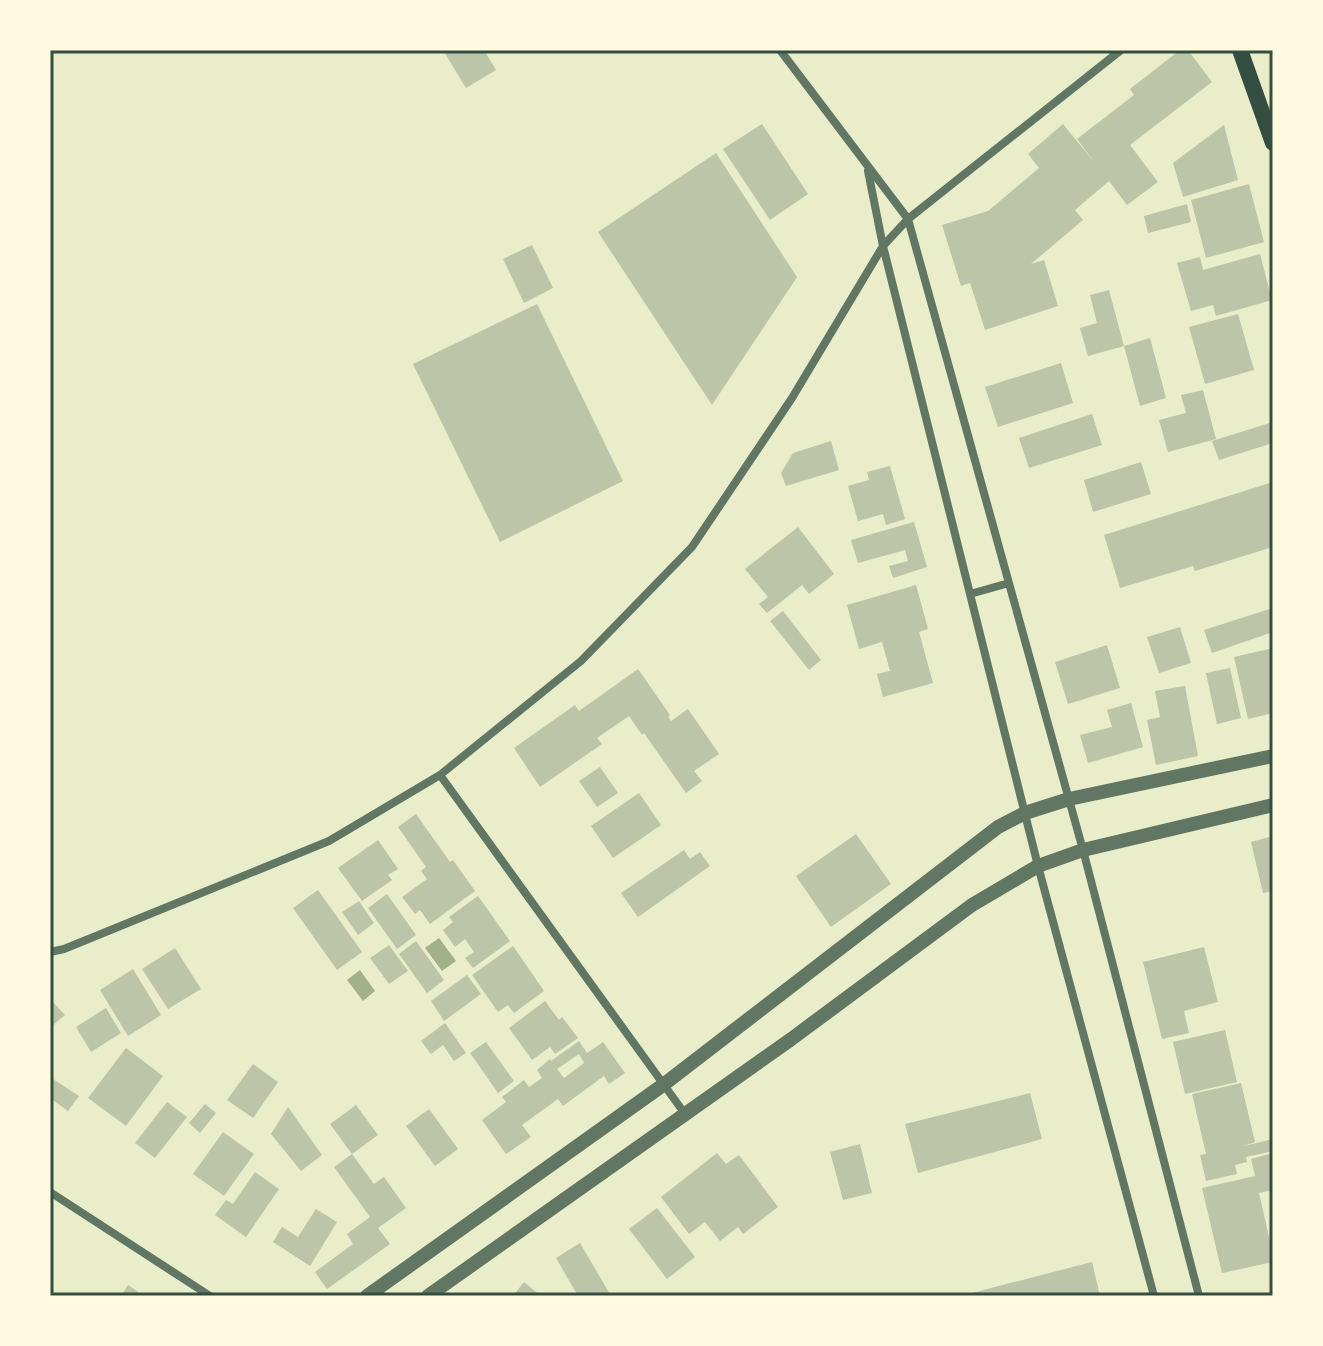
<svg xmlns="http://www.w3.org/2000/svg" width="1323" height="1346" font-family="'Space Grotesk',sans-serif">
<rect width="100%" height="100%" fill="#e9edc9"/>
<!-- water -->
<path fill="#a3b18a" d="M439,938L456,961L442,971L425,948Z
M360,970L375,991L363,1001L347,980Z"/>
<!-- building -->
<path fill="#bcc5a7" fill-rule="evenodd" d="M443,50H484L496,70L466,88Z
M1180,50H1188L1212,82L1130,145L1158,182L1127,205L1109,181L1075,210L1083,220L1031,264L1044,260L1058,306L985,330L970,283L961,286L942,225L988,211L1039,168L1028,154L1063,124L1094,162L1077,139L1134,95L1130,89Z
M762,124L808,194L770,220L723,149Z
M1224,125L1238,180L1183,197L1173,163Z
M716,153L797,277L712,405L598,232Z
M1249,184L1264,242L1206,258L1191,200Z
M1187,204L1191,222L1148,233L1144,216Z
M532,245L553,288L524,303L503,259Z
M1260,254L1272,300L1216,316L1213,305L1191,311L1177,263L1200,257L1203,270Z
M1109,290L1124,346L1150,338L1166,398L1140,406L1124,346L1088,356L1080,328L1097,323L1090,295Z
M537,304L623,481L500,542L413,364Z
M1238,314L1254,370L1205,384L1189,327Z
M1061,363L1073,403L998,427L985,387Z
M1203,390L1216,439L1168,452L1159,420L1186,413L1181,395Z
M1092,414L1102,445L1029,468L1019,438Z
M1273,422V443L1219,460L1212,441Z
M831,441L839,470L786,486L781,473L793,453Z
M1141,462L1151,494L1093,512L1084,480Z
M890,466L905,519L886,525L883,514L858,521L848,486L869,480L867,472Z
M1273,482V547L1195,571L1193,566L1120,588L1104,535Z
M914,522L927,567L893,578L889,566L908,561L905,550L858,563L851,540Z
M798,527L834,574L809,594L802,585L767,613L759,604L768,597L745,569Z
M916,585L928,629L919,632L933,683L883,697L877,674L890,671L882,642L859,649L847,605Z
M1273,608V632L1212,653L1204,630Z
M783,611L821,660L809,670L770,621Z
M1180,627L1191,663L1159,673L1147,637Z
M1107,645L1120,688L1068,704L1055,662Z
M1273,648V713L1248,719L1234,657Z
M1230,668L1241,718L1217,724L1206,673Z
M638,669L670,715L668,717L671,721L688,709L719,754L694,771L702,781L686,793L644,733L642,735L629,716L597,738L602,744L540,787L514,748L575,705L579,711Z
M1185,686L1198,756L1156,765L1147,720L1160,717L1155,691Z
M1131,703L1143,747L1088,763L1080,735L1112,727L1107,710Z
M600,767L618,793L597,807L579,781Z
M639,793L661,825L613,858L591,826Z
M416,814L450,862L453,860L475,891L430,924L420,910L415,914L402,897L427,879L421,871L426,867L398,827Z
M856,834L891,884L831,927L796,876Z
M1273,836V891L1263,893L1251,842Z
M378,840L398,869L388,875L392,880L362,901L338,868Z
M684,850L690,859L700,852L710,866L638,917L621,893Z
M318,890L362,952L337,970L293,908Z
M387,894L416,935L397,949L368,908Z
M478,896L510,941L473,968L465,958L474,952L465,939L455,947L443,930L453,922L449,917Z
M359,901L374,923L358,935L342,912Z
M416,941L444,980L427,993L399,954Z
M389,945L408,971L389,984L370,958Z
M513,946L544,991L514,1013L508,1005L498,1012L472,975Z
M1204,947L1218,1002L1184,1011L1189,1033L1162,1039L1143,962Z
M175,948L201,989L168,1009L142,969Z
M133,969L161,1015L128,1036L100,990Z
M467,975L481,994L444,1021L431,1001Z
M50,999L65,1015L50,1028Z
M545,1001L559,1020L562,1017L578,1038L555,1054L550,1047L532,1060L509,1028Z
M106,1008L121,1033L91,1052L76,1027Z
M445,1023L466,1053L454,1061L443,1045L431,1054L421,1041Z
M1225,1030L1237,1082L1185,1094L1173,1042Z
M579,1041L587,1053L603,1042L625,1073L609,1084L604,1076L563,1106L558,1099L522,1125L531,1137L506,1154L482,1120L506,1102L502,1097L524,1080L529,1087L542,1078L537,1070L550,1059L551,1061ZM579,1054L584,1063L564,1078L557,1069Z
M486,1042L514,1081L498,1093L470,1053Z
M126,1048L163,1076L126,1126L88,1098Z
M253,1064L278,1082L253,1118L227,1100Z
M50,1077L79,1096L68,1111L50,1098Z
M1241,1083L1255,1142L1244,1146L1273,1139V1151L1246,1157L1247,1162L1235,1165L1237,1174L1206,1181L1200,1155L1206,1154L1192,1094Z
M1030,1093L1042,1139L918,1173L905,1124Z
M167,1102L187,1117L155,1158L135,1143Z
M205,1104L216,1113L200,1133L189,1123Z
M356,1105L378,1135L352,1154L330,1124Z
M288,1107L322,1155L301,1171L271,1134Z
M429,1109L458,1149L435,1166L406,1126Z
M223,1132L254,1154L224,1196L193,1174Z
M860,1144L872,1193L843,1200L830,1152Z
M717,1153L726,1164L739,1155L778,1207L743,1234L738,1227L720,1241L705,1222L689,1234L661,1197Z
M1273,1153V1190L1259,1193L1273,1254V1262L1222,1273L1202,1188L1255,1176L1251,1159Z
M352,1154L374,1184L384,1177L406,1208L378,1228L390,1244L327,1289L315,1272L353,1244L347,1234L370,1217L334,1167Z
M255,1172L279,1189L246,1237L215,1215L226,1200L233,1204Z
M657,1208L695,1257L667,1279L629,1229Z
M316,1209L337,1222L310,1266L273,1242L282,1227L298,1237Z
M580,1243L611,1296H578L556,1258Z
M1092,1262L1100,1296H973L972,1293Z
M524,1282L541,1296H513Z
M128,1285L144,1296H121Z"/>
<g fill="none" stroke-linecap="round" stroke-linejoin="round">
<!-- minor -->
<path stroke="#617663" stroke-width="8" d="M780,50L908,219L1083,850L1199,1296
M868,171L883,246L1038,866L1154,1296
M970,594L1009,583
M440,775L685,1114
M50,952L64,949L329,841L440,775L581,661L692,547L792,398L883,246L908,219L1121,50
M50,1192L210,1296"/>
<!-- tertiary -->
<path stroke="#617663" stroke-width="14" d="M367,1296L663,1085L998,827L1025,813L1069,799L1273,756
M428,1296L790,1040L972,905L1038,866L1083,850L1273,805"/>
<!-- secondary -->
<path stroke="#344e41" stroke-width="16" d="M1240,50L1273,143"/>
</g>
<!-- border -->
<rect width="1323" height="1346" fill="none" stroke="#fefae0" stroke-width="104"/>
<rect x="52" y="52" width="1219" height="1242" fill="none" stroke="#344e41" stroke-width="3"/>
</svg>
